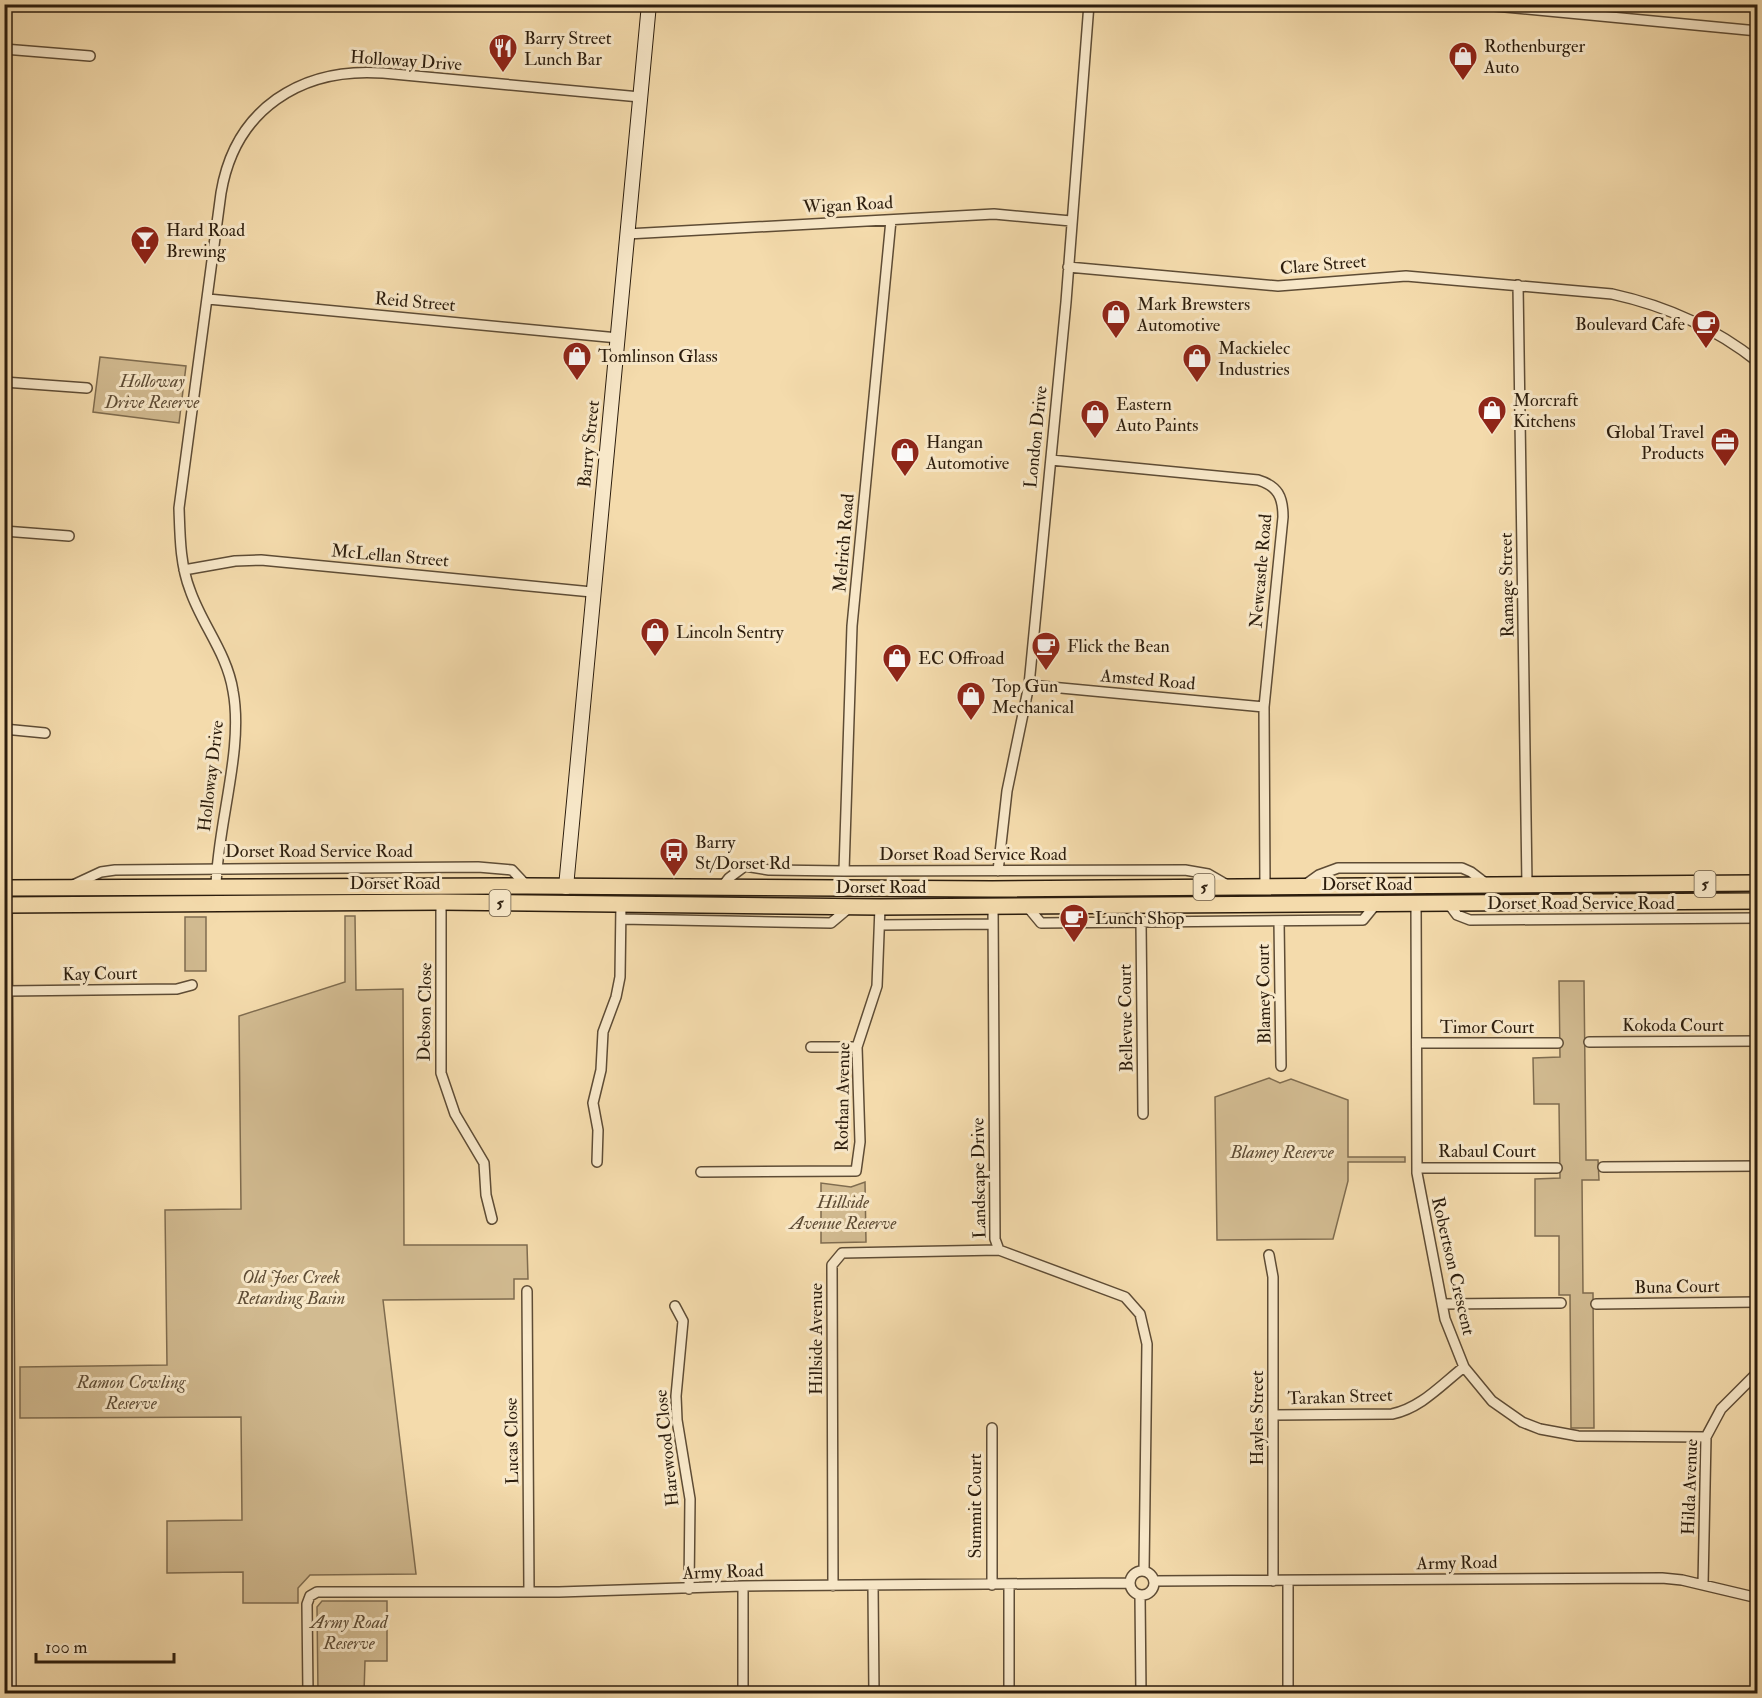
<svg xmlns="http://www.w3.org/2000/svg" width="1762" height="1698" font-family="'IM FELL Double Pica',serif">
<rect width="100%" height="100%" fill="#f4dbac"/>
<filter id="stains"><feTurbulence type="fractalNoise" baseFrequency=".00333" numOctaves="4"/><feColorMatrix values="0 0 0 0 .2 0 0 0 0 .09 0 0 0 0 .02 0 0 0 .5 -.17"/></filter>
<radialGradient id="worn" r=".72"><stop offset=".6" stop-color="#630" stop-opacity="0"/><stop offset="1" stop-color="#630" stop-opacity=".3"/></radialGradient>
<!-- green -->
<path fill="#d2bb91" stroke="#7f6c4f" stroke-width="1.5" d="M100,357L186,366L179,423L93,412Z
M345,916H355L356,990L403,989L404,1245H527L528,1279H514V1299L383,1300L416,1574L310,1575L298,1588V1603H243V1572L167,1573V1521L242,1520L241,1417L20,1418V1367L167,1365L165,1210L241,1209L239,1016L345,982Z
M185,917H206V971H185Z
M1559,981H1584L1586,1160H1598L1599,1180H1582L1583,1293H1593L1594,1428H1571L1570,1295H1559V1236H1535V1179L1560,1178L1559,1104H1534L1533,1058L1560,1057Z
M1269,1078L1280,1083L1291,1079L1348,1100V1157H1405V1162H1348V1181L1333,1239L1217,1240L1215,1097Z
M865,1182L866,1242L821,1243V1183L851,1187Z
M322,1601H387V1661H365L364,1693H318L317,1607Z"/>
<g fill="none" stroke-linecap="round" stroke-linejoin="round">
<!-- minor casing -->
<g stroke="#5e4c35" stroke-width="12">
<path id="minor" d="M1473,4L1758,31
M4,49L90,56
M627,234L994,214L1071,221
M1068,267L1278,286L1406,276L1612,294C1667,306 1714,327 1758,362
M1518,285L1527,885
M208,299L618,338
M4,382L87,388
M1051,460L1258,480C1278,486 1283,497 1283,517L1264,707L1265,886
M4,531L69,536
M184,570L235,561L261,560L592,592
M1029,685L1264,707
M4,729L45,733
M844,871L852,626L891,220
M998,871L1007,791L1029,685L1066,302L1089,4
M73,885L101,872L115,870L478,867L512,870L527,886
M1305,885L1319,875L1338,868H1462L1471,872L1488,885
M216,887C217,825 244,750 233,691C227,653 202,625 190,590C180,564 180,536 179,508L221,193C235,109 301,67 383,73L640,97
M722,887L729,878L745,866L769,870L844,871L1185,870L1208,874L1227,885
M441,902V1073L455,1114L484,1163L486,1195L492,1219
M1448,903L1457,915L1470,920L1758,918
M1416,904L1417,1173L1445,1319L1464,1367L1492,1401L1522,1422L1540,1429L1578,1436L1706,1437
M7,905L11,1694
M1026,905L1041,923L1363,920L1376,904
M993,906L995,1239L999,1250L1125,1297L1140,1314L1147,1344L1144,1571
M621,919L831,923L850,907
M1279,921L1281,1066
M1141,922L1143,1114
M880,925L993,924
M7,991L177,989L192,985
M1589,1042L1758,1041
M1417,1043H1558
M811,1047H857
M597,1162L598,1130L593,1103L601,1070L603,1032L616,997L620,977L621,904
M1603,1167L1758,1166
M1417,1168H1557
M701,1172L856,1171L860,1142L857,1047L877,986L880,907
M1269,1255L1273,1277V1581
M527,1291L529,1591
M1442,1304L1561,1303
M1596,1304L1758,1302
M675,1306L683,1321L676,1396L677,1420L690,1499L689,1589
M1274,1415L1392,1414C1421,1408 1441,1385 1464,1367
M1130 1583a12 12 0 1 1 24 0a12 12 0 1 1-24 0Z
M1154,1581L1662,1578L1682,1580L1758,1598
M1288,1581V1694
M992,1585V1428
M1703,1585L1706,1437L1721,1409L1758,1372
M833,1586L832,1265L842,1253L999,1250
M873,1586L874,1694
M1140,1595L1141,1694
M308,1694L307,1604L310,1596L317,1592H559L743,1586L1130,1583
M743,1694V1586
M1009,1694V1584"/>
</g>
<!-- secondary casing -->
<g stroke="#2c1d0d" stroke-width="16">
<path id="secondary" d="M566,887L649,4"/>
</g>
<!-- primary casing -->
<g stroke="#2c1d0d" stroke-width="18">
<path id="primary" d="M4,888L527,886L992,889L1758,883
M4,905L441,902L880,907L1758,901"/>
</g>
<!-- minor -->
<use href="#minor" stroke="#f8e8c9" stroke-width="9"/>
<!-- secondary -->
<use href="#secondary" stroke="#f8e8c9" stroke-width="14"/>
<!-- primary -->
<use href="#primary" stroke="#f4dbac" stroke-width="15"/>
</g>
<!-- icons -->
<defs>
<g id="restaurant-pin" transform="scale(1.5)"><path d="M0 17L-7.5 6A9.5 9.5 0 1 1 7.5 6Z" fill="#8f2418" stroke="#f8e8c9"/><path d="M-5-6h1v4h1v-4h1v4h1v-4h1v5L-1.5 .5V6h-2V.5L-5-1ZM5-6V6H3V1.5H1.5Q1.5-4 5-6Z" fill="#fff"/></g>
<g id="shop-pin" transform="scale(1.5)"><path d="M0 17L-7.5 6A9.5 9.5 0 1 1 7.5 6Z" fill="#8f2418" stroke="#f8e8c9"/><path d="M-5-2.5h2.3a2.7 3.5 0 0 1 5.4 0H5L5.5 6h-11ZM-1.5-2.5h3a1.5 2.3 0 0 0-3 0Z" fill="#fff"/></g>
<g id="bar-pin" transform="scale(1.5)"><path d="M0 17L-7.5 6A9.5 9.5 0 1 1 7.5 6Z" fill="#8f2418" stroke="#f8e8c9"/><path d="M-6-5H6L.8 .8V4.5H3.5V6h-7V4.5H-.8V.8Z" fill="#fff"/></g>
<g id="cafe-pin" transform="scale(1.5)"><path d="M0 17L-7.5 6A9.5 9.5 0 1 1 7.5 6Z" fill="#8f2418" stroke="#f8e8c9"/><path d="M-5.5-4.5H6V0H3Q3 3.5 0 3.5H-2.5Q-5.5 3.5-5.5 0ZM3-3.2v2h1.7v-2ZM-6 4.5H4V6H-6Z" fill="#fff"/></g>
<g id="office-pin" transform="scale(1.5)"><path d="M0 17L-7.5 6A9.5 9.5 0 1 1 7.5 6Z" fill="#8f2418" stroke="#f8e8c9"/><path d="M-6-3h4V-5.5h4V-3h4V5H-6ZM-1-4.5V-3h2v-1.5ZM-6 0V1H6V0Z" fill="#fff"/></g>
<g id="bus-pin" transform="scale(1.5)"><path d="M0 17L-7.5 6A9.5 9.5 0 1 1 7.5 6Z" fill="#8f2418" stroke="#f8e8c9"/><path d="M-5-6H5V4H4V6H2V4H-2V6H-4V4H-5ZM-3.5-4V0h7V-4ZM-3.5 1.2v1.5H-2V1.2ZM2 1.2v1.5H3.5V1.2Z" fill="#fff"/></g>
</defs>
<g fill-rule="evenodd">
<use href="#restaurant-pin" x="503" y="48"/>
<use href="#shop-pin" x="1463" y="56"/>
<use href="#bar-pin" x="145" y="240"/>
<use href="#shop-pin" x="1116" y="314"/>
<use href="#cafe-pin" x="1706" y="324"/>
<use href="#shop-pin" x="577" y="356"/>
<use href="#shop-pin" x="1197" y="358"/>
<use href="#shop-pin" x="1492" y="410"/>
<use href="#shop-pin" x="1095" y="414"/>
<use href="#office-pin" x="1725" y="442"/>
<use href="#shop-pin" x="905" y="452"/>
<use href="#shop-pin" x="655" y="632"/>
<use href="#cafe-pin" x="1046" y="646"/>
<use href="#shop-pin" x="897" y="658"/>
<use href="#shop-pin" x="971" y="696"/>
<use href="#bus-pin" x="674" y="852"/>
<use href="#cafe-pin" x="1074" y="918"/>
</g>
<g text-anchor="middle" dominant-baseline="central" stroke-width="6" stroke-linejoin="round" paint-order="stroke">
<!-- shield labels -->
<g fill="#f8e8c9" stroke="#695a45" stroke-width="1.5">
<rect x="1694.5" y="871" width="21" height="26" rx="4.5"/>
<rect x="1193.5" y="874" width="21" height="26" rx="4.5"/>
<rect x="489.5" y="890" width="21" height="26" rx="4.5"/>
</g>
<g font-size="16" font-weight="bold" fill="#2c1d0d">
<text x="1705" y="884">5</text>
<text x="1204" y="887">5</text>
<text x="500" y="903">5</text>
</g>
<!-- poi labels -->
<g font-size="18" fill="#2c1d0d" stroke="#f8e8c9" text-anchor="start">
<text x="524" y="38">Barry Street<tspan x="524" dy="21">Lunch Bar</tspan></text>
<text x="1484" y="46">Rothenburger<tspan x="1484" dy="21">Auto</tspan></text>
<text x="166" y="230">Hard Road<tspan x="166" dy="21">Brewing</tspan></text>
<text x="1137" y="304">Mark Brewsters<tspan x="1137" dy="21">Automotive</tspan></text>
<text x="1685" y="324" text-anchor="end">Boulevard Cafe</text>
<text x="1218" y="348">Mackielec<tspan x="1218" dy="21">Industries</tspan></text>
<text x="598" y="356">Tomlinson Glass</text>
<text x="1513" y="400">Morcraft<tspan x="1513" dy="21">Kitchens</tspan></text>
<text x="1116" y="404">Eastern<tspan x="1116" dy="21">Auto Paints</tspan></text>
<text x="1704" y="432" text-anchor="end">Global Travel<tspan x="1704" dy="21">Products</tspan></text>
<text x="926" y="442">Hangan<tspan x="926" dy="21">Automotive</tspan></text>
<text x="676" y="632">Lincoln Sentry</text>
<text x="1067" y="646">Flick the Bean</text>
<text x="918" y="658">EC Offroad</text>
<text x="992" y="686">Top Gun<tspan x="992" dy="21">Mechanical</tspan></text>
<text x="695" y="842">Barry<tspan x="695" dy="21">St/Dorset Rd</tspan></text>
<text x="1095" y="918">Lunch Shop</text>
</g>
<!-- street labels -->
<g font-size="18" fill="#2c1d0d" stroke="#f8e8c9">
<text transform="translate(406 61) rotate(4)">Holloway Drive</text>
<text transform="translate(848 205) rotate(-3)">Wigan Road</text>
<text transform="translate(1323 265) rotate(-5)">Clare Street</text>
<text transform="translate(415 302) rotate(5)">Reid Street</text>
<text transform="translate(1036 437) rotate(-84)">London Drive</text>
<text transform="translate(589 444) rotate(-84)">Barry Street</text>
<text transform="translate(844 543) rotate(-85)">Melrich Road</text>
<text transform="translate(390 556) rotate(5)">McLellan Street</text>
<text transform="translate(1261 571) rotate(-85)">Newcastle Road</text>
<text transform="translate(1507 585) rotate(-91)">Ramage Street</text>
<text transform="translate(1148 680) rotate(5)">Amsted Road</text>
<text transform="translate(211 776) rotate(-83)">Holloway Drive</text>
<text x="319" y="851">Dorset Road Service Road</text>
<text x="973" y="854">Dorset Road Service Road</text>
<text x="395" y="883">Dorset Road</text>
<text x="1367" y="884">Dorset Road</text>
<text x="881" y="887">Dorset Road</text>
<text x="1581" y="903">Dorset Road Service Road</text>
<text transform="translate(100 974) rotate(-1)">Kay Court</text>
<text transform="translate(1264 994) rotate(-91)">Blamey Court</text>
<text transform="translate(425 1012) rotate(-89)">Debson Close</text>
<text transform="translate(1126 1018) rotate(-91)">Bellevue Court</text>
<text x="1673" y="1025">Kokoda Court</text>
<text x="1487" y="1027">Timor Court</text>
<text transform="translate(843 1097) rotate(-89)">Rothan Avenue</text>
<text x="1487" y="1151">Rabaul Court</text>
<text transform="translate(979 1178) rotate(-91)">Landscape Drive</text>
<text transform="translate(1453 1266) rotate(77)">Robertson Crescent</text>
<text transform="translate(1677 1287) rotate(-1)">Buna Court</text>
<text transform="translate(816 1339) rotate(-90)">Hillside Avenue</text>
<text transform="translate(1340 1397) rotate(-2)">Tarakan Street</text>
<text transform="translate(1257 1418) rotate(-90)">Hayles Street</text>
<text transform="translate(512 1441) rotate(-91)">Lucas Close</text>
<text transform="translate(667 1448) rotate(-96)">Harewood Close</text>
<text transform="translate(1690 1487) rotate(-88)">Hilda Avenue</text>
<text transform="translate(975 1506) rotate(-90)">Summit Court</text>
<text transform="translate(1457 1563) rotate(-1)">Army Road</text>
<text transform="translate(723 1572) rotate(-2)">Army Road</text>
</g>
<!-- park labels -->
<g font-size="18" font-style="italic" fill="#5e4c35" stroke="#f8e8c9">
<text x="152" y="381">Holloway<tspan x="152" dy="21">Drive Reserve</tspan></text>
<text x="1282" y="1152">Blamey Reserve</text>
<text x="843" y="1202">Hillside<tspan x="843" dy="21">Avenue Reserve</tspan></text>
<text x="291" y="1277">Old Joes Creek<tspan x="291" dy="21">Retarding Basin</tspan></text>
<text x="131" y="1382">Ramon Cowling<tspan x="131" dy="21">Reserve</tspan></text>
<text x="349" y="1622">Army Road<tspan x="349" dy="21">Reserve</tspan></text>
</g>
</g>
<!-- margin -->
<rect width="1762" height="1698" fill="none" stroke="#f4dbac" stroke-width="24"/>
<rect x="6" y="6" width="1750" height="1686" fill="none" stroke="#2c1d0d" stroke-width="3"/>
<rect x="12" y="12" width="1738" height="1674" fill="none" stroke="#2c1d0d" stroke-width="1.5"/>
<!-- scale -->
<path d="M36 1653v9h138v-9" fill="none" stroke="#2c1d0d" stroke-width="3"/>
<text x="45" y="1653" font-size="18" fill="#2c1d0d" stroke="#f8e8c9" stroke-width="4.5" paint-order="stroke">100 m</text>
<rect width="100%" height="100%" filter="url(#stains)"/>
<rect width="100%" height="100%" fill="url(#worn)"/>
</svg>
